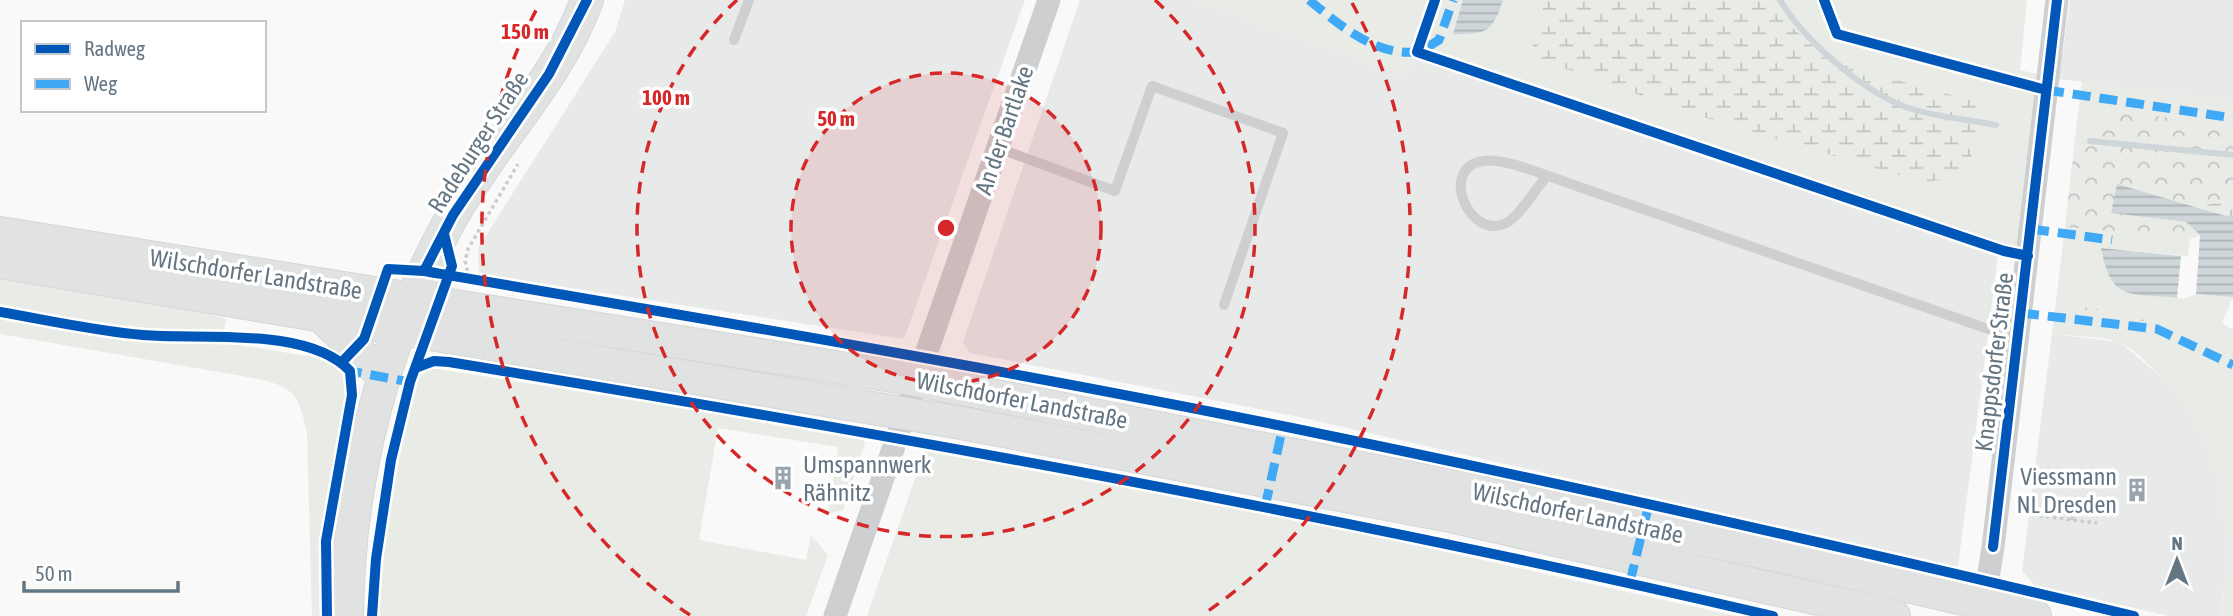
<svg xmlns="http://www.w3.org/2000/svg" width="2233" height="616" font-family="'Asap Condensed',sans-serif">
<defs>
<pattern id="forest-crowns" width="20" height="18" patternUnits="userSpaceOnUse" patternTransform="scale(1.75)"><rect width="20" height="18" fill="#e8ebe6"/><path d="M2 6a3 3 0 1 1 6 0M12 15a3 3 0 1 1 6 0" fill="none" stroke="#c0c3c0"/></pattern>
<pattern id="wetland-marsh" width="20" height="14" patternUnits="userSpaceOnUse" patternTransform="scale(1.75)"><rect width="20" height="14" fill="#e8ebe6"/><path d="M1 5h8M5 5V1M11 12h8M15 12V8" fill="none" stroke="#c0c3c0"/></pattern>
<pattern id="water-rules" width="6" height="5" patternUnits="userSpaceOnUse" patternTransform="scale(1.75)"><rect width="6" height="5" fill="#ced6d9"/><path d="M0 2.5h6" fill="none" stroke="#abb2b5"/></pattern>
</defs>
<rect width="100%" height="100%" fill="#f9f9f9"/>
<!-- built -->
<path fill="#e8e9e9" d="M625,0H1025L904,339L479,274L478,248L615,32Z
M1080,0H1192L1406,76L1413,57L1998,256L1958,567L1290,415L970,353L963,342Z
M2070,0H2233V101L2059,79Z
M2052,334L2120,342L2176,390L2198,422L2213,457L2222,504L2227,557L2221,616H2169L2034,585L2022,571Z"/>
<!-- grass -->
<path fill="#e8ebe6" d="M1192,0H2027L2020,70L2059,79L2037,260L1998,256L1413,58L1406,76Z
M2082,81L2233,101V126L2107,110L2074,147Z
M2065,227L2190,239L2188,256L2101,248L2122,291L2184,299L2196,294L2233,297L2222,323L2233,330V616H2221C2233,528 2221,433 2154,370C2145,361 2132,348 2121,343C2106,336 2070,336 2052,334Z
M0,275L157,300L226,319L222,342L318,358L340,370L350,390L360,386L340,495L334,571L335,616H312L307,433C299,393 293,386 253,378L0,334Z
M433,368L862,437L865,443L843,510L828,514L838,447L718,428L699,540L806,560L811,535L828,555L806,616H378C381,535 396,455 418,377Z
M925,450L1256,510L1736,616H867Z"/>
<!-- forest -->
<path fill="url(#forest-crowns)" d="M2107,110L2233,126V199L2197,207L2117,185L2111,213L2186,222L2200,235L2190,239L2065,227L2074,147Z
M2074,306L2146,315L2144,321L2076,312Z"/>
<!-- wetland -->
<path fill="url(#wetland-marsh)" d="M1546,0H1762L1829,61L1980,103L1969,172L1925,183L1693,114L1535,58L1532,41Z
M2233,199V218L2197,207Z"/>
<!-- water -->
<path fill="url(#water-rules)" d="M1463,0H1503C1492,33 1487,34 1453,34Z
M2117,184L2233,218V297L2196,294L2200,235L2186,222L2111,213Z
M2101,248L2181,256L2177,298C2128,292 2112,303 2101,248Z"/>
<g fill="none" stroke-linecap="round" stroke-linejoin="round">
<!-- stream -->
<path stroke="#ced6d9" stroke-width="6" d="M1780,0C1804,40 1862,91 1906,107C1933,117 1967,119 1996,125
M2090,141L2233,155"/>
<!-- secondary casing -->
<g stroke="#d5d6d7" stroke-width="34">
<path id="secondary" d="M0,233L917,380L1451,486L1784,557L2035,616
M0,262L956,422L1445,515L1894,616
M321,316L384,376
M347,616C348,478 385,336 453,215C494,142 558,80 587,0"/>
</g>
<!-- path -->
<path stroke="#cbcccd" stroke-width="3.5" stroke-dasharray="3.5 3.5" stroke-linecap="butt" d="M469,278L465,261L468,249L518,164
M2025,514L2097,523
M2072,520L2074,509"/>
<!-- lane -->
<path stroke="#cecfd0" stroke-width="10" d="M734,40L749,0
M998,148L1115,191L1152,86L1283,133L1224,305
M1547,176C1535,189 1523,212 1508,222C1471,244 1437,168 1483,161C1504,157 1549,177 1571,184L2017,339"/>
<!-- street -->
<path stroke="#cecfd0" stroke-width="23" d="M835,616L1049,0
M1982,616L1993,547L2057,0"/>
<!-- secondary -->
<use href="#secondary" stroke="#e1e2e2" stroke-width="32"/>
<!-- quiet -->
<path stroke="#3fa9f5" stroke-width="9" stroke-dasharray="18 9" stroke-linecap="butt" d="M1309,0C1337,23 1375,56 1415,52C1423,51 1432,44 1439,40L1453,0
M2046,90L2233,118
M2031,229L2112,240
M2021,313L2157,329L2233,365
M346,366L350,371L410,382
M1265,507L1283,426
M1630,582L1649,504"/>
<!-- cycleway casing -->
<g stroke="#fff" stroke-width="15">
<path id="cycleway" d="M1435,0L1417,52L2004,251L2028,256
M1824,0L1837,34L2046,90
M424,271L453,215L549,74L587,0
M0,312C47,320 95,331 143,335C200,340 308,326 350,371
M342,362L364,339L388,269L424,271C712,320 1001,369 1287,427C1570,485 1853,549 2134,616
M415,368L434,361L449,362C893,435 1335,514 1773,616
M1993,547L2057,0
M327,616L326,541L352,395L350,371
M372,616L376,559L391,460L410,382L452,266L444,234"/>
</g>
<!-- cycleway -->
<use href="#cycleway" stroke="#0057b8" stroke-width="10"/>
</g>
<!-- distance rings -->
<circle cx="946" cy="228" r="155" fill="#d62828" fill-opacity=".12"/>
<g fill="none" stroke="#d62828" stroke-width="3.5" stroke-dasharray="12 9">
<circle cx="946" cy="228" r="155"/>
<path d="M1155 0A309 309 0 1 1 737 0"/>
<path d="M690 615A464 464 0 0 1 540 3M1352 3A464 464 0 0 1 1202 615"/>
</g>
<!-- icons -->
<defs>
<g id="building-bare" transform="scale(1.89)"><path d="M-4-6H4V6H1V3H-1V6H-4ZM-2.5-4.3h1.7v1.8h-1.7ZM.8-4.3h1.7v1.8H.8ZM-2.5-1h1.7V.8h-1.7ZM.8-1h1.7V.8H.8Z" fill="#99a4ac" stroke="#fff" stroke-width="2.5" paint-order="stroke"/></g>
</defs>
<g fill-rule="evenodd">
<use href="#building-bare" x="783" y="478"/>
<use href="#building-bare" x="2137" y="490"/>
</g>
<g text-anchor="middle" dominant-baseline="central" stroke-width="7" stroke-linejoin="round" paint-order="stroke">
<!-- street labels -->
<g font-size="24" fill="#657683" stroke="#fff">
<text transform="translate(1004 130) rotate(-71)">An der Bartlake</text>
<text transform="translate(478 142) rotate(-57)">Radeburger Straße</text>
<text transform="translate(256 274) rotate(9)">Wilschdorfer Landstraße</text>
<text transform="translate(1994 362) rotate(-83)">Knappsdorfer Straße</text>
<text transform="translate(1022 400) rotate(11)">Wilschdorfer Landstraße</text>
<text transform="translate(1578 513) rotate(12)">Wilschdorfer Landstraße</text>
</g>
<!-- poi labels -->
<g font-size="24" fill="#657683" stroke="#fff" text-anchor="start">
<text x="803" y="464">Umspannwerk<tspan x="803" dy="28">Rähnitz</tspan></text>
<text x="2117" y="476" text-anchor="end">Viessmann<tspan x="2117" dy="28">NL Dresden</tspan></text>
</g>
</g>
<circle cx="946" cy="228" r="10" fill="#d62828" stroke="#fff" stroke-width="3.5"/>
<g font-size="21" text-anchor="middle" font-weight="bold" fill="#d62828" stroke="#fff" stroke-width="7" stroke-linejoin="round" paint-order="stroke">
<text x="525" y="39">150 m</text>
<text x="666" y="105">100 m</text>
<text x="836" y="126">50 m</text>
</g>
<!-- legend -->
<rect x="21" y="21" width="245" height="91" fill="#ffffff" stroke="#c1c8cd" stroke-width="2"/>
<rect x="35" y="44" width="35" height="10" fill="#0057b8" stroke="#c1c8cd" stroke-width="2"/>
<text x="84" y="56" font-size="21" fill="#657683">Radweg</text>
<rect x="35" y="79" width="35" height="10" fill="#3fa9f5" stroke="#c1c8cd" stroke-width="2"/>
<text x="84" y="91" font-size="21" fill="#657683">Weg</text>
<!-- north arrow -->
<g transform="translate(2177 560)" stroke="#ffffff" stroke-width="5" paint-order="stroke">
<path d="M0-5L12 26L0 18L-12 26Z" fill="#657683"/>
<text y="-10" font-size="19" font-weight="bold" text-anchor="middle" fill="#657683">N</text>
</g>
<!-- scale -->
<path d="M24 581v10h154v-10" fill="none" stroke="#657683" stroke-width="3.5"/>
<text x="35" y="581" font-size="21" fill="#657683" stroke="#ffffff" stroke-width="5" paint-order="stroke">50 m</text>
</svg>
